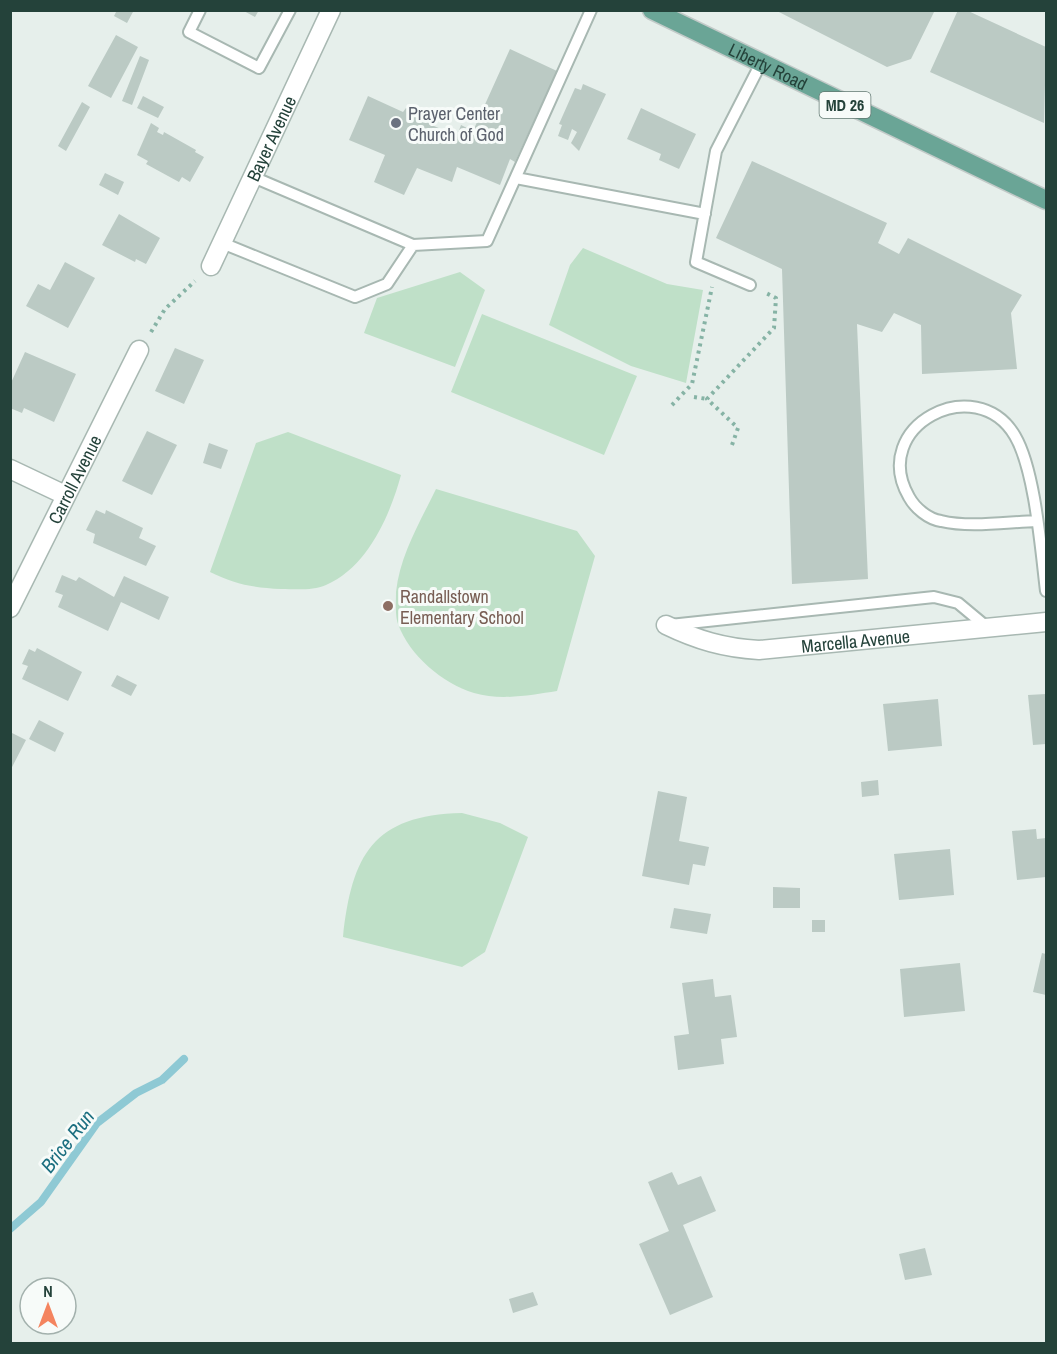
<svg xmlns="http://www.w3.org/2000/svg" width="1057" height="1354" font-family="'Archivo Narrow',sans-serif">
<rect width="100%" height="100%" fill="#e6efeb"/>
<!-- green -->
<path fill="#bfe0c8" d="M583,248L667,284L703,290L686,383L631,366L549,325L570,265Z
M460,272L485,290L455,367L364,333L377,298Z
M482,314L637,376L604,455L451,392Z
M288,432L401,475C390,515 368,567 326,585C312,591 295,589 281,589C254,588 234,584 210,572L256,443Z
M436,489L577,531L595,556L557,691C531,695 501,701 474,693C442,683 410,656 398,624C395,616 396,601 396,592C400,555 420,522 436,489Z
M462,813L500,823L528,837L485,952L462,967L343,937C352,855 373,815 462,813Z"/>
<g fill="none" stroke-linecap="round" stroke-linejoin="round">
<!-- stream -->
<path stroke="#8ec9d4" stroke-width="8" d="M10,1229L41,1202L97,1123L136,1093L162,1080L184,1059"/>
</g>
<!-- building -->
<path fill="#bbcac4" d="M117,10H134L127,23L114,16Z
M242,10H259L255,17Z
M775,10H935L911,59L887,67Z
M958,10H966L1046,47L1044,123L930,72Z
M116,35L138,47L111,98L88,86Z
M510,49L557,71L515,162L510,159L500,185L457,167L452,182L417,168L404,195L374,182L385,155L349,140L368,96L403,112L406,108L436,121L434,126L457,136L461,125L473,131Z
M140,56L149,60L132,105L122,101Z
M583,84L606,94L579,151L571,143L577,132L572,129L568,140L558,136L562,125L559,124L575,88L581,90Z
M143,96L164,107L158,118L137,108Z
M82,102L90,107L66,151L58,146Z
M641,108L696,134L679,169L659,160L661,154L627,139Z
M151,123L159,128L157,132L163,135L164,132L196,150L195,152L204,157L190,182L182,177L179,182L146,164L148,161L137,155Z
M752,161L887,223L878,243L899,254L908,238L1022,295L1011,313L1017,369L922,374L921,325L894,313L882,332L857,324L868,579L792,584L782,269L716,238Z
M105,173L124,182L118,195L99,185Z
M119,214L160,238L146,264L136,259L135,262L102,245Z
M65,262L95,278L68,328L26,306L38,284L50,290Z
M175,348L204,360L184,404L155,391Z
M25,352L76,374L54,422L24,408L22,413L10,408V385Z
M147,431L177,445L152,495L122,481Z
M209,443L228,450L221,469L203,463Z
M96,510L105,514L106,510L143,528L139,538L156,546L146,566L93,543L95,534L86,530Z
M62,575L76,581L79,577L114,597L124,576L169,597L159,620L121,602L108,631L58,607L63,595L55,592Z
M37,648L82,672L68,701L22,679L28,666L22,664L29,649L35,652Z
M117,675L137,685L131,696L111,686Z
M1046,694V744L1033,745L1028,695Z
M938,699L942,746L888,751L883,704Z
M39,720L64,733L55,752L29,739Z
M10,732L26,740L10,771Z
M878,780L879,795L862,797L861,782Z
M658,791L687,797L679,841L709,847L705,866L693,864L689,885L642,876Z
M1036,829L1037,839L1046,838V877L1017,880L1012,831Z
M950,849L954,895L899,900L894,854Z
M773,887L800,888V908H773Z
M674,908L711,914L707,934L670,928Z
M812,920H825V932H812Z
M1042,953L1046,954V995L1033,992Z
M960,963L965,1011L904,1017L900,969Z
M713,979L715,997L731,995L737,1037L721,1039L724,1064L678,1070L674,1036L689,1034L682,983Z
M672,1172L678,1185L701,1176L716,1211L683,1225L713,1297L670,1315L639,1244L669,1231L648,1182Z
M925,1248L932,1275L905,1280L899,1254Z
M533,1292L538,1305L513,1313L509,1299Z"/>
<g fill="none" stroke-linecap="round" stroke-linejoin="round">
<!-- service casing -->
<g stroke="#a8b8b2" stroke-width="14">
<path id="service" d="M200,10L189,32L259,68L290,10
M516,178L705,214
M222,243L355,297L387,284L413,245L253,177
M413,245L487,241L591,10
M750,285L696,262L716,151L760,65
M1036,521C1006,522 970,528 941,521C928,519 915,508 909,497C868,426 976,370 1015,436C1035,470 1041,550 1046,591
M670,625L934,597L958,603L988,628"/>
</g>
<!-- minor casing -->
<g stroke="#a8b8b2" stroke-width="21">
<g id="minor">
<path id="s1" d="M211,266L331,10"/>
<path d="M10,469L65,495"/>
<path id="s2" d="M10,608L139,350"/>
<path id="s3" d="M666,625C697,640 724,648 759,650L1046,622"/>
</g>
</g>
<!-- primary casing -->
<g stroke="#c2cac8" stroke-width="21">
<g id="primary">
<path id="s4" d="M652,10L1046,200"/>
</g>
</g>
<!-- path -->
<path stroke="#86b3a5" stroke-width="4" stroke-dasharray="3 4.5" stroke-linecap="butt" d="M151,332L165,309L195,281
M694,397L707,399
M672,405L692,384L712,287
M732,445L738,428L707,399L774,328L776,298L764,292"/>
<!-- service -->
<use href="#service" stroke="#fff" stroke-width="10"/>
<!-- minor -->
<use href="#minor" stroke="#fff" stroke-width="18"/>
<!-- primary -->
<use href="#primary" stroke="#6aa596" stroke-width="18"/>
</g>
<!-- markers -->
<circle fill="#6b7280" stroke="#f7fbf9" stroke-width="2" cx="396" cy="123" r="6"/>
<circle fill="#8d6e63" stroke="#f7fbf9" stroke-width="2" cx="388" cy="606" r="6"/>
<g text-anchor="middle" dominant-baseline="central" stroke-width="6" stroke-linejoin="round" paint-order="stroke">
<!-- shield labels -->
<rect fill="#f7fbf9" stroke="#637a73" stroke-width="1.5" x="819.5" y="92" width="51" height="26" rx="4.5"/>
<g font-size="16" font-weight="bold" fill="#24423a">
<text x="845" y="105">MD 26</text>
</g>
<!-- street labels -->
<g font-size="18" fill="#24423a" stroke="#f7fbf9">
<text stroke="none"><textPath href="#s4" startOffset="129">Liberty Road</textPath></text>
<text stroke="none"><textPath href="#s1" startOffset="141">Bayer Avenue</textPath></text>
<text stroke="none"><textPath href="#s2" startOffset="144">Carroll Avenue</textPath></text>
<text stroke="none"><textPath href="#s3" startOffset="194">Marcella Avenue</textPath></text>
</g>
<!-- worship labels -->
<g font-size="18" fill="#5b616d" stroke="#f7fbf9" text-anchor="start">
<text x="408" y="113">Prayer Center<tspan x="408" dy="21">Church of God</tspan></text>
</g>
<!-- education labels -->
<g font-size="18" fill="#785e54" stroke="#f7fbf9" text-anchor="start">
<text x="400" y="596">Randallstown<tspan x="400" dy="21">Elementary School</tspan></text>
</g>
<!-- water labels -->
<g font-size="20" font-style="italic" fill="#1c6f80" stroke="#f7fbf9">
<text transform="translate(67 1141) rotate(-52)">Brice Run</text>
</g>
</g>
<!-- border -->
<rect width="1057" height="1354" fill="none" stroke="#24423a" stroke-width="24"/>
<!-- north arrow -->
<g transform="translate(48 1306)"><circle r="28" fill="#f7fbf9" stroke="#a3b1ad" stroke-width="1.5"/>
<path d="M0-4.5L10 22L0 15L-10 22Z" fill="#f4845f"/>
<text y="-9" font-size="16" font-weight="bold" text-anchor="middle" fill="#24423a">N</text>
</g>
</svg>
